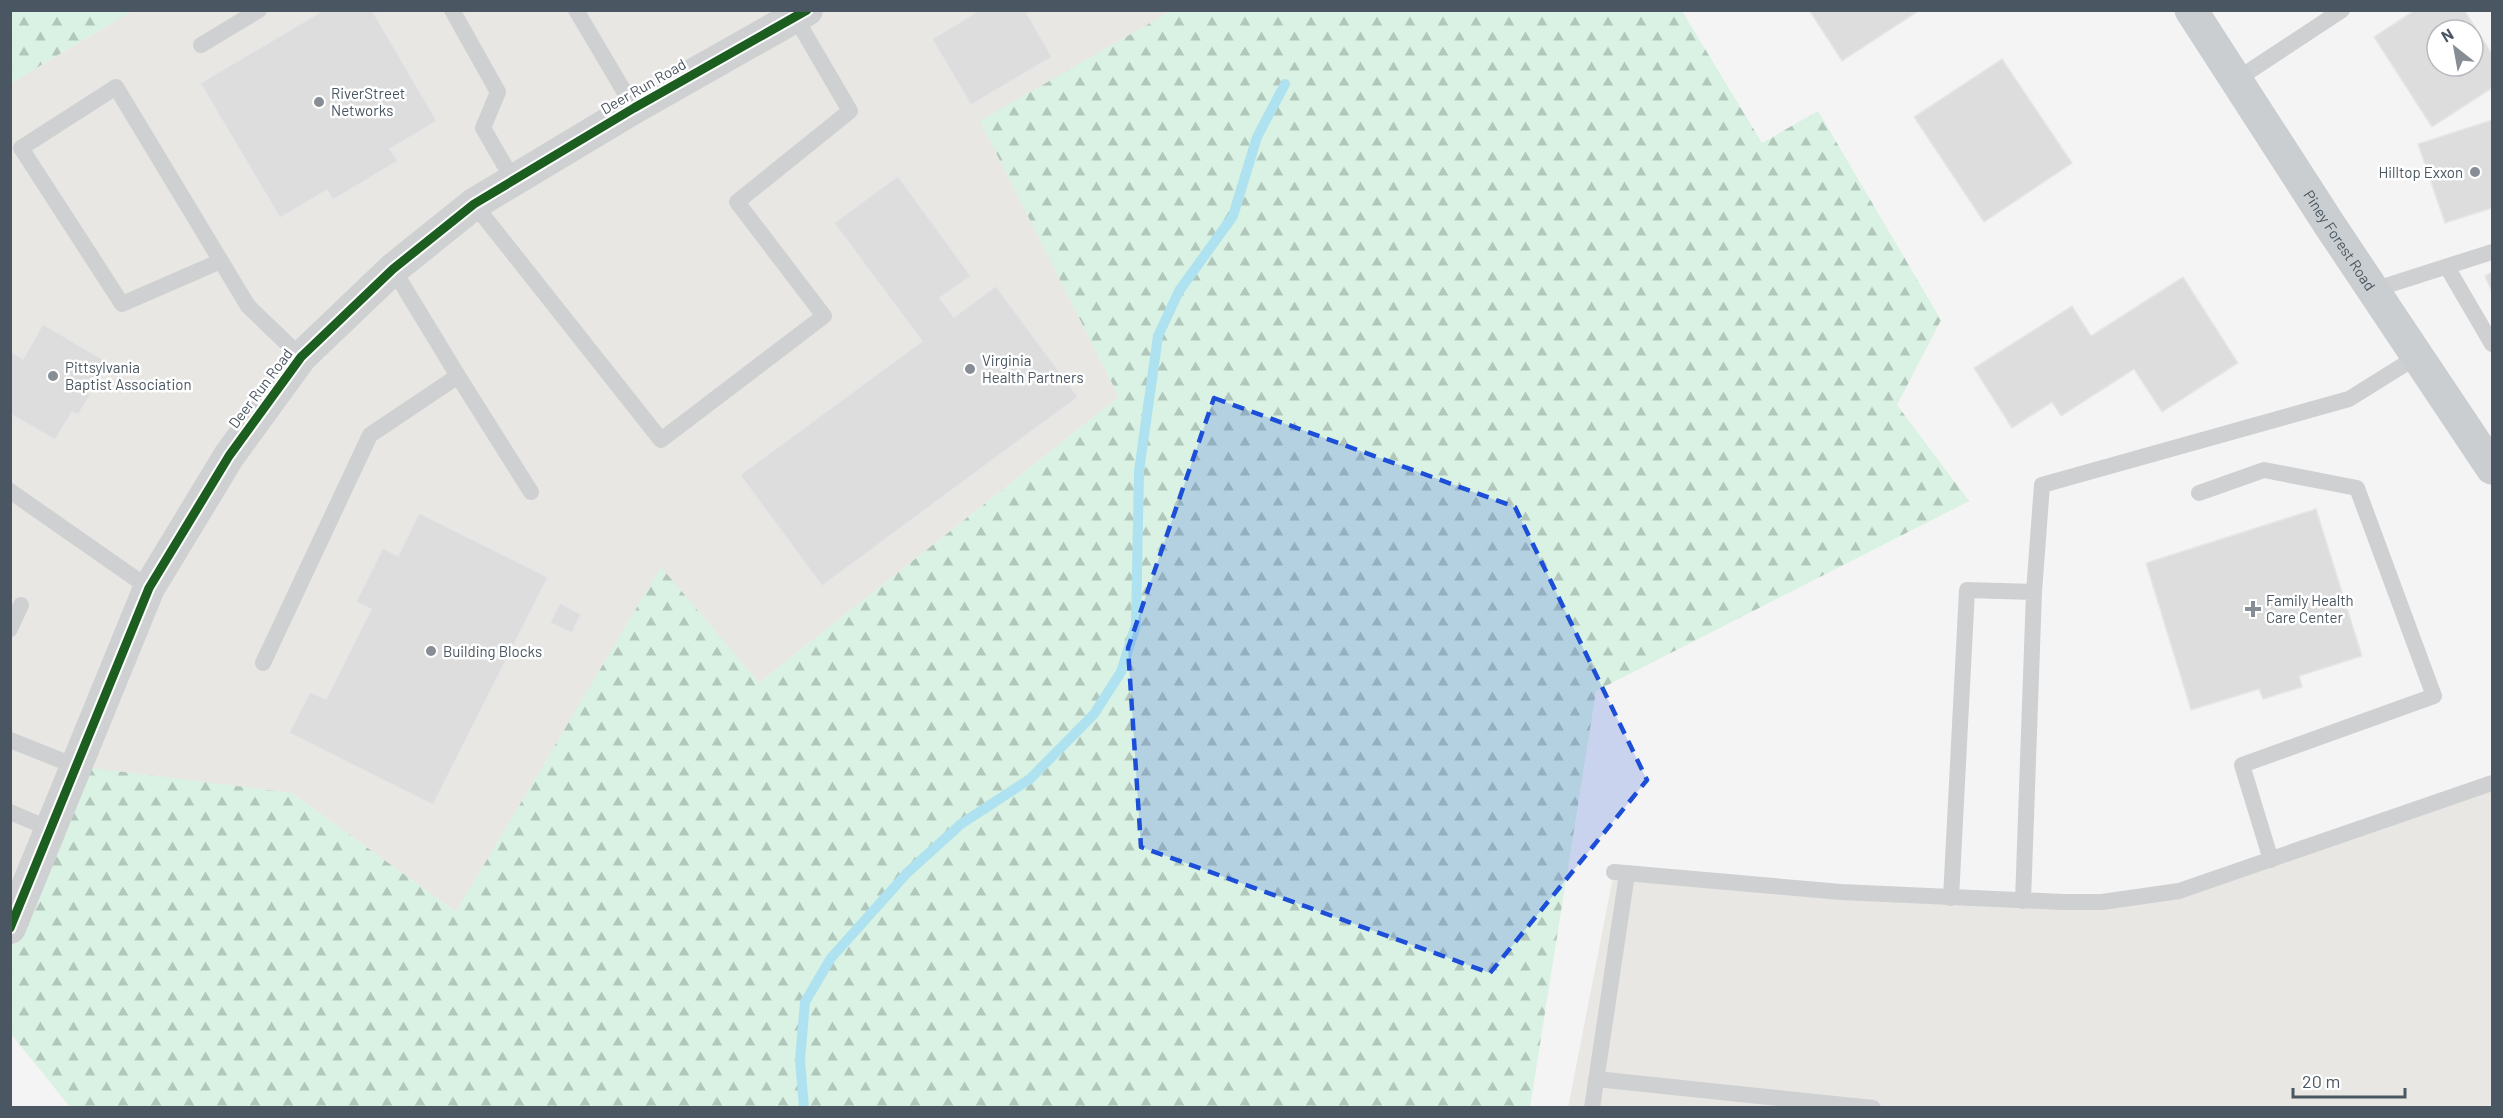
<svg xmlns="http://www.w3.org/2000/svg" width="2503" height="1118" font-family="Barlow,sans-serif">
<defs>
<pattern id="forest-firs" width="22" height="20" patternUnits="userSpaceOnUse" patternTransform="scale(1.5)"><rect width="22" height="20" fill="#d9f2e3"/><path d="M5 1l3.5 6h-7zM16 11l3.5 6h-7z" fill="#b2c7bb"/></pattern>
</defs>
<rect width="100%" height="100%" fill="#f4f4f4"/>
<!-- commercial -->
<path fill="#e8e7e3" d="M132,11H1171L981,121L1119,397L759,683L661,568L456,912L292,793L11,928V83Z
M2492,783V1107L1568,1108L1614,872L2063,902L2179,891Z"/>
<!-- forest -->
<path fill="url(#forest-firs)" d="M11,10H132V11L11,83Z
M1171,11H1682L1762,143L1818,111L1941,320L1897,405L1969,501L1596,691L1530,1107H70L11,1034L10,928L75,766L292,793L456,912L661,567L759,683L1119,397L980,121Z"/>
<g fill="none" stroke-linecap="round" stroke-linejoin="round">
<!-- stream -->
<path stroke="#aee2f0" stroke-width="10" d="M804,1108L800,1060L805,1002L831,958L907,873L961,824L1030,779L1094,714L1121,672L1136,625L1139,471L1158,336L1179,291L1233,216L1257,137L1285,84"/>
</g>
<!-- building -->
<path fill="#ddddde" stroke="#e5e6e7" stroke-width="1.5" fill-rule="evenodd" d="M324,10H372L437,121L390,149L398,161L333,200L327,190L280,218L200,83Z
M980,10H1025L1052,57L971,105L932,39Z
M1809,10H1920L1842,61Z
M2415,10H2464L2492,54V88L2432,127L2374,37ZM2437,30H2473V66H2437Z
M2002,59L2072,163L1984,222L1914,117Z
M2492,120V208L2445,223L2418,144Z
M898,176L971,276L940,298L954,317L996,286L1078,397L822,586L740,475L922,341L834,223Z
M2492,272V292L2485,276Z
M2183,277L2238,363L2162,412L2134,369L2061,416L2052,402L2012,428L1974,368L2072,306L2091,336Z
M43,324L104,360L86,392L91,394L78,415L72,412L55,440L10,414V351L23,359Z
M2316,509L2362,656L2299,676L2302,687L2263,699L2259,689L2191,710L2146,563Z
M419,513L548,577L433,805L289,733L310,692L326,699L371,609L356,602L383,548L398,556Z
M560,603L581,614L572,633L550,623Z"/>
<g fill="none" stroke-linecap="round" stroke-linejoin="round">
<!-- service -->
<path stroke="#ced0d2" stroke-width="16" d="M452,10L498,92L483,128L513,180
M576,10L634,108
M201,45L259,10
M2236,80L2342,10
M474,204L661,440L824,316L737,202L850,111L795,17
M221,261L122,304L21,148L116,87L248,306L301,357
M2447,267L2492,344
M2373,290L2492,252
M458,376L531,492
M10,491L149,588
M2199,493L2264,470L2357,488L2434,696L2242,765L2271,860
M2034,592L2042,485L2349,399L2418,356
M10,629L21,605
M263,663L370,435L458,376L393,269
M10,740L75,766
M10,812L50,829
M1614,872L1841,892L2063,902H2102L2179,891L2492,783
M1951,898L1967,590L2034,592L2023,901
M1596,1079L1873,1108
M1592,1108L1627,874"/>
<!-- minor -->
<path stroke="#ced0d2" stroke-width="32" d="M10,928L149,588L229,456L301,357L393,269L474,204L634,108L807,10"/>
<!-- primary -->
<path stroke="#caced1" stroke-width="33" id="s1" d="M2191,10L2329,224L2492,468"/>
<!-- cycleway casing -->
<g stroke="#fff" stroke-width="13">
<path id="cycleway" d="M10,928L149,588L229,456L301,357L393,269L474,204L634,108L807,10"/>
</g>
<!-- cycleway -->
<use href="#cycleway" stroke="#1b5e20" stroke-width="9"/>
</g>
<!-- marked area -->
<path fill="#1d4ed8" fill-opacity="0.2" stroke="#1d4ed8" stroke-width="4.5" stroke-dasharray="12 8" stroke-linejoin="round" d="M1214,398L1515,507L1647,780L1490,973L1141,847L1128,648Z"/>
<!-- markers -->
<g fill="#868d94" stroke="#fff" stroke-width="2">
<circle cx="319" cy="102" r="6"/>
<circle cx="2475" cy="172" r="6"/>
<circle cx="970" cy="369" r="6"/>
<circle cx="53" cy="376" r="6"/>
<path d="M2250 600h6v6h6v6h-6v6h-6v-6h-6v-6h6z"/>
<circle cx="431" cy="651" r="6"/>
</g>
<g text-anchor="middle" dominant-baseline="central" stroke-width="5" stroke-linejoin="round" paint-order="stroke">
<!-- street labels -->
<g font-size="15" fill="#4a5661" stroke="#fff">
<text transform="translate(643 86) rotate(-30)">Deer Run Road</text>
<text stroke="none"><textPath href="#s1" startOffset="274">Piney Forest Road</textPath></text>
<text transform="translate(260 388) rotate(-53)">Deer Run Road</text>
</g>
<!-- poi labels -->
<g font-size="15" fill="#4a5661" stroke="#fff" text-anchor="start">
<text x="331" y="93">RiverStreet<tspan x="331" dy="17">Networks</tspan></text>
<text x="2463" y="172" text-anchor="end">Hilltop Exxon</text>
<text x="982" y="360">Virginia<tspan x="982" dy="17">Health Partners</tspan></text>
<text x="65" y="367">Pittsylvania<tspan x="65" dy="17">Baptist Association</tspan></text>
<text x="2266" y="600">Family Health<tspan x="2266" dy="17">Care Center</tspan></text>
<text x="443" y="651">Building Blocks</text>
</g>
</g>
<!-- border -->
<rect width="2503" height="1118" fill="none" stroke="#4a5661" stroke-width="24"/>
<!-- north arrow -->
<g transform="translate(2455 48) rotate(329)"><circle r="28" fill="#ffffff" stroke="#b7bbc0" stroke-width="1.5"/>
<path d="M0-4.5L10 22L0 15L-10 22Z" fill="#868d94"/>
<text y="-9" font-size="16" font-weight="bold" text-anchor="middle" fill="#4a5661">N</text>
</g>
<!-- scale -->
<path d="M2293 1088v9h112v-9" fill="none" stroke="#4a5661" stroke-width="3"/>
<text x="2302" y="1088" font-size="18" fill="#4a5661" stroke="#ffffff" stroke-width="4.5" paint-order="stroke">20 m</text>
</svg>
